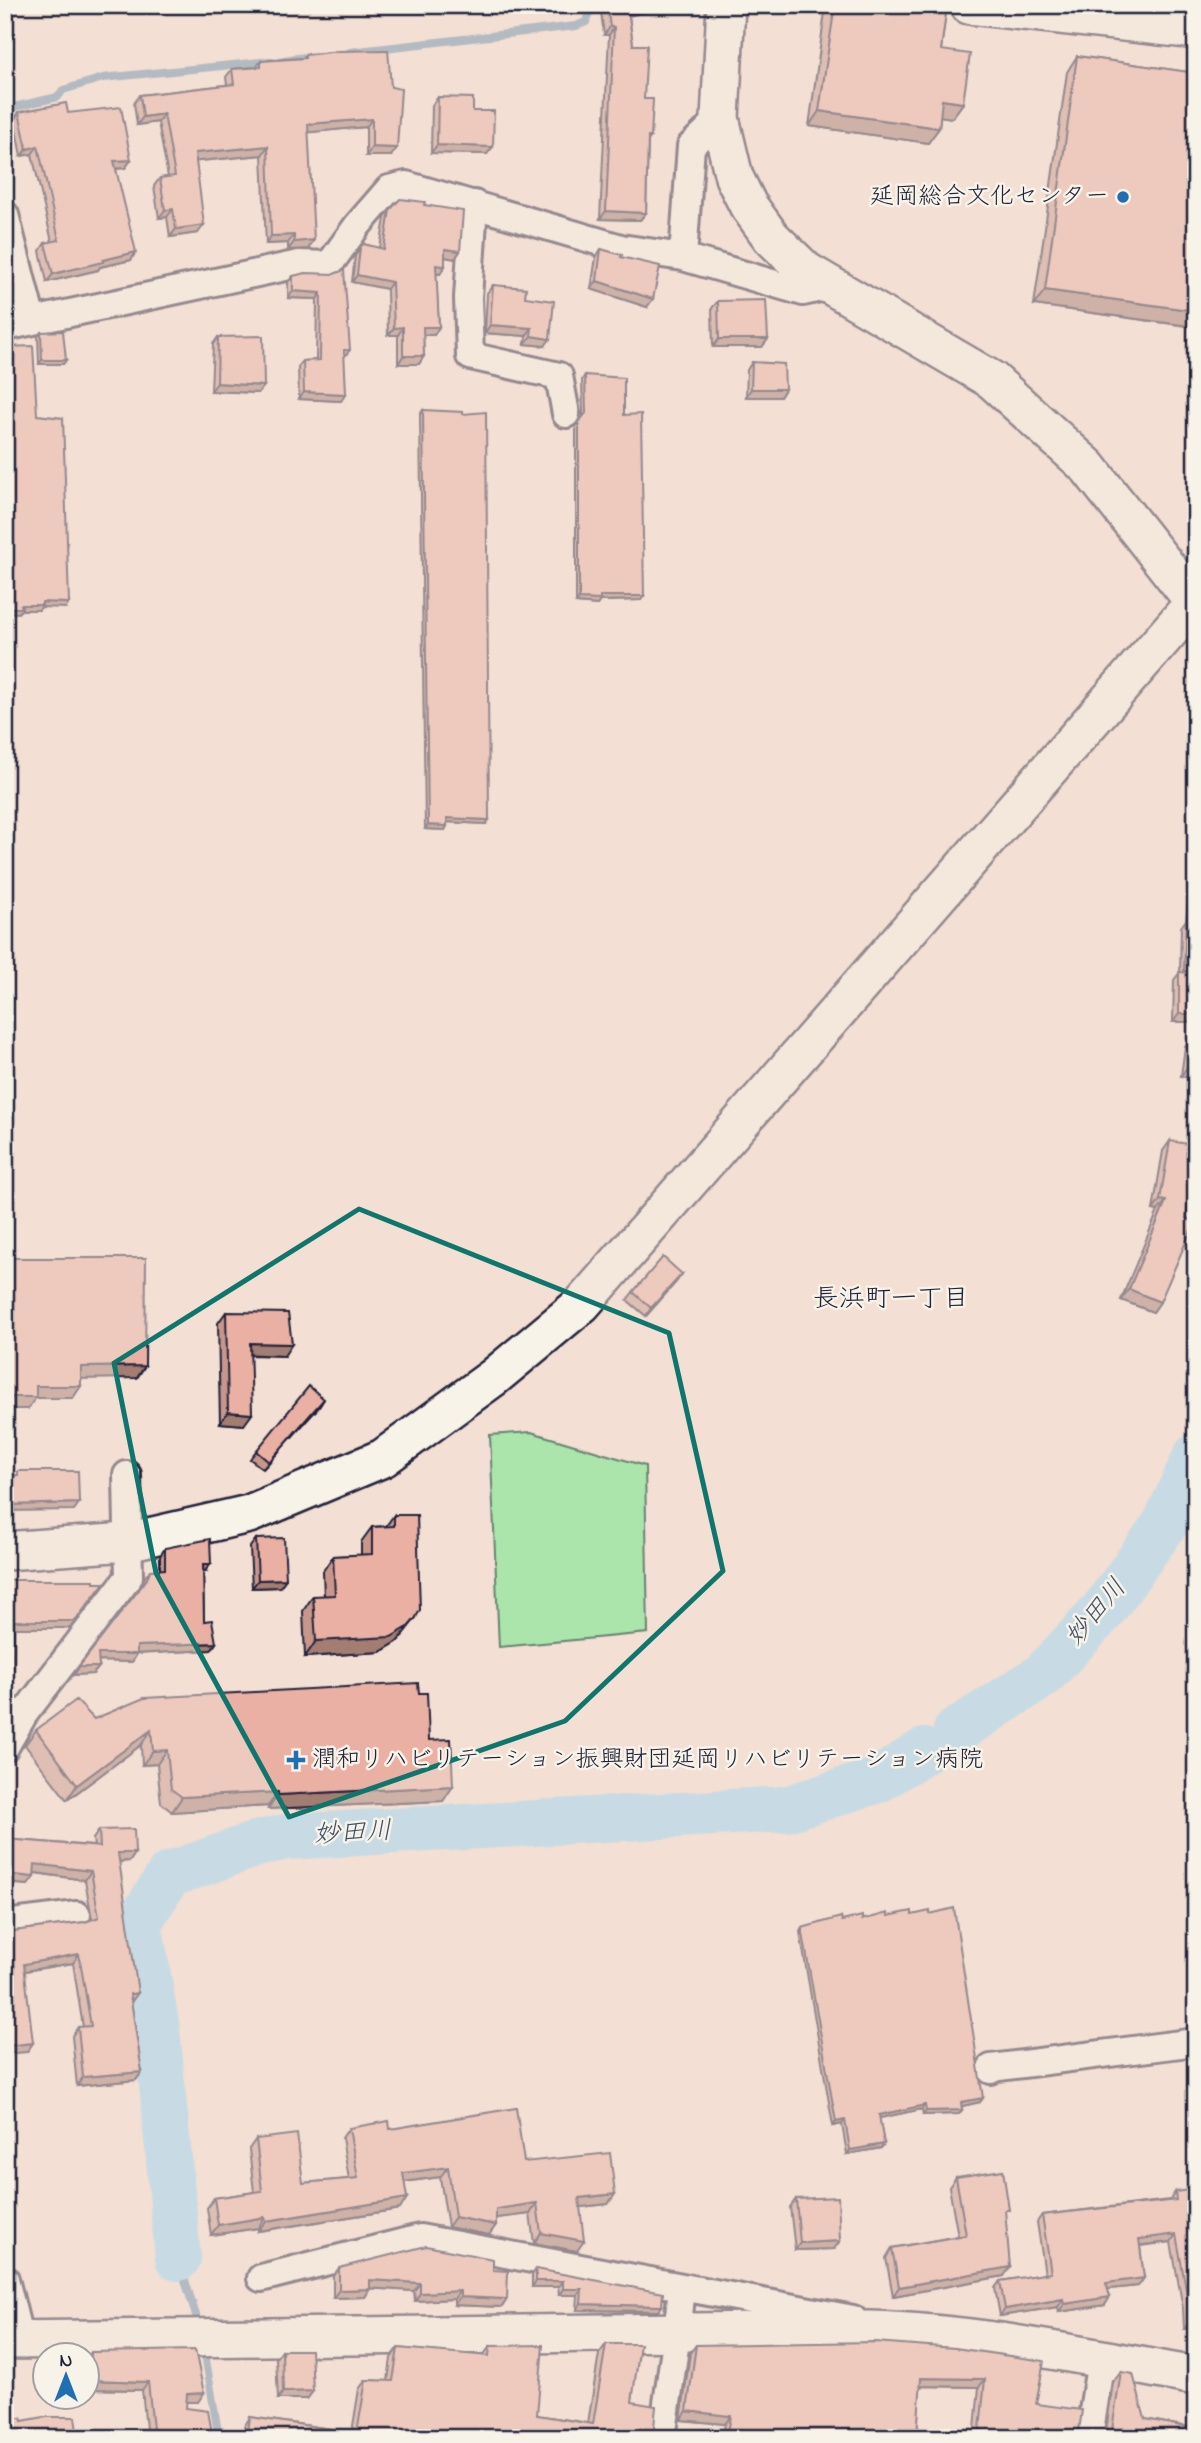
<svg xmlns="http://www.w3.org/2000/svg" width="1201" height="2443" font-family="'Indie Flower','Klee One',sans-serif">
<rect width="100%" height="100%" fill="#f3dfd3"/>
<filter id="ink" filterUnits="userSpaceOnUse"><feTurbulence type="fractalNoise" baseFrequency=".0143" numOctaves="2"/><feDisplacementMap in="SourceGraphic" scale="14" xChannelSelector="R" yChannelSelector="G"/><feConvolveMatrix kernelMatrix="1 2 1 2 8 2 1 2 1" color-interpolation-filters="sRGB"/></filter>
<g filter="url(#ink)">
<!-- green -->
<path fill="#abe5ab" stroke="#668473" stroke-width="2" d="M531,1432L645,1466L648,1633L499,1647L490,1435Z"/>
<g fill="none" stroke-linecap="round" stroke-linejoin="round">
<!-- stream -->
<path stroke="#688fac" stroke-width="8" d="M350,52L576,26L586,22L591,5
M284,60L313,56
M5,109L58,97L63,90L103,78L271,61
M178,2258L200,2328
M204,2348L219,2438"/>
<!-- river -->
<path stroke="#96d8f8" stroke-width="46" d="M956,1731L1042,1676L1101,1613L1165,1524L1196,1456
M178,2258L157,2029L139,1922L169,1875L256,1844L286,1837L786,1809L878,1780L924,1751"/>
<!-- street casing -->
<g stroke="#22223b" stroke-width="32">
<path id="street" d="M474,204L468,298L470,356L559,376L566,414
M5,215L32,321
M683,257L691,146L720,118
M5,327L299,264L329,265L357,226L389,189L406,185L621,248L683,257L803,292L829,286
M5,1747L24,1714L129,1577L127,1475
M5,1924L77,1915
M991,2070V2068L1196,2042
M261,2278L420,2238L853,2319
M5,2279L20,2340
M662,2438L677,2334L682,2287
M1089,2438L1101,2359"/>
</g>
<!-- secondary casing -->
<g stroke="#22223b" stroke-width="42">
<path id="secondary" d="M726,5L720,118L734,177L748,205L771,237L806,271L992,380L1088,467L1196,604
M969,5L1196,30
M5,1551L127,1542L249,1514L383,1458L494,1377L582,1304L1194,603
M5,2340L869,2330C979,2333 1088,2357 1196,2376"/>
</g>
<!-- street -->
<use href="#street" stroke="#f7f3e8" stroke-width="26"/>
<!-- secondary -->
<use href="#secondary" stroke="#f7f3e8" stroke-width="37"/>
</g>
<!-- wall -->
<path fill="#c8978c" stroke="#22223b" stroke-width="2" d="M600,5H671L629,16L633,45L644,99L651,137L648,141L646,213L640,220L600,219L609,35H604Z
M826,5H947L941,50L963,103L952,118L940,116L939,128L928,143L809,126Z
M340,51L391,156H366V127L308,132V249L288,250V243L266,244L262,155L196,161L198,233L170,237L167,217L159,218L154,186L160,178L168,177L158,122L137,125L134,103L140,95L227,85L226,77L232,69L256,67L261,61L303,58L305,55Z
M1077,56L1196,73V327L1034,305L1067,72Z
M438,97L473,111L487,154L431,153L432,105Z
M19,112L68,113L131,160L125,168L116,169L131,260L100,267L98,270L47,282L40,251L45,243L52,242L32,154L21,156L14,120Z
M424,205L460,251L455,259L445,257V266L440,274L436,273L439,327L434,335H423L424,356L419,364H398V335H388L387,289L352,282L355,256L363,244L380,248L385,218L390,210Z
M601,249L621,257L647,307L591,289L596,257Z
M334,274L350,350L344,357L341,401L299,399L298,367L303,361L316,360L317,299L288,298V282L293,276Z
M493,285L525,297L545,346L525,344L526,336L485,333L487,293Z
M718,301L768,339L762,347H713L712,308Z
M41,332L66,360L63,364H39L38,336Z
M218,337L264,386L258,393L211,391L213,344Z
M752,362L785,389L780,397H746L747,370Z
M585,375L624,415L641,600L600,601L597,605L576,603V426L583,417L582,380Z
M423,410L486,824L447,822V826L445,830L425,829L420,414Z
M1196,832V1022H1173L1174,980L1180,972L1181,927L1186,920Z
M1193,1036H1196V1079L1181,1076L1185,1047Z
M1170,1141L1160,1302L1153,1312L1121,1300L1158,1211L1153,1210L1163,1151Z
M682,1274L676,1282L646,1316L627,1300L633,1292Z
M226,1312L284,1356L250,1355L244,1425L220,1423L218,1323Z
M324,1399L319,1407L263,1469L250,1459L256,1451Z
M394,1515L404,1634L397,1642L380,1652L305,1657L303,1611L313,1596H324L323,1571L333,1556L361,1555V1542L372,1527L386,1526Z
M256,1539L280,1587L252,1588L250,1547Z
M165,1548L205,1571H203L204,1621L216,1643L211,1650L137,1654L132,1662L98,1661L99,1667L93,1674L74,1675L142,1585L145,1577L150,1570H160V1556Z
M419,1693L429,1740L453,1786L443,1801L268,1809V1806L172,1812L161,1803L157,1764L142,1765L141,1745L67,1800L25,1745L36,1730L94,1719Z
M99,1830L135,1853L130,1861L119,1862L131,2001L142,2072L136,2080L77,2086L72,2036L78,2027H83L73,1963L25,1971L27,2052L13,1931L85,1922L92,1919L85,1880L34,1873L28,1885L5,1883V1839L94,1846L93,1839Z
M912,1915L983,2098L980,2102L962,2106V2110L959,2114L923,2115L922,2109L879,2118L884,2144L881,2148L847,2154L842,2124L833,2126L800,1932L802,1928L842,1921Z
M349,2128L390,2129L524,2162L615,2194L608,2204L580,2207L577,2251L534,2243L530,2214L496,2218V2225L489,2235L448,2227L440,2177L404,2182L400,2209L258,2231V2228L211,2235L207,2208L214,2198L254,2192L249,2149L256,2139L303,2183L349,2179L342,2138Z
M956,2177L1004,2276L893,2296L886,2258L892,2248L958,2236L949,2187Z
M1175,2192L1196,2328L1184,2329L1183,2308L1171,2242L1140,2246L1144,2278L1138,2286L1108,2289L1105,2305L1059,2312L1058,2307L1000,2316L995,2288L1000,2281L1045,2274L1037,2222L1042,2215L1170,2200Z
M796,2199L834,2249L795,2250L790,2207Z
M339,2268L493,2270L507,2299L502,2307L454,2305V2299L415,2301L414,2291L370,2288L365,2297L333,2298V2276Z
M536,2269L662,2306L658,2311L577,2310L578,2295H559L558,2287H532V2275Z
M606,2344L632,2402L653,2438H242L244,2427L250,2417L352,2432L359,2389L366,2380L388,2381L391,2358L398,2348L483,2356L490,2346L537,2415L588,2423L599,2354Z
M696,2345L955,2348L1036,2404L1078,2438H974L979,2387L920,2386L917,2436L920,2438H722L725,2424L681,2420L690,2353Z
M282,2350L313,2391L307,2399H278L276,2358Z
M91,2352L198,2402H186V2408L213,2438H147L142,2390L88,2389V2357Z
M1121,2372L1145,2419L1194,2428L1196,2422V2438H1105L1113,2382Z"/>
<!-- shaded-wall -->
<path fill="#a37b72" stroke="#22223b" stroke-width="2" d="M645,5H671L623,17L628,10Z
M610,27H614L609,35H604Z
M942,100L963,103L952,118L932,115Z
M819,111L939,128L928,143L809,126Z
M164,114L158,122L137,125L143,117Z
M372,119L366,127L302,133L308,124Z
M437,145L493,147L487,154L431,153Z
M38,146L32,154L21,156L27,149Z
M268,146L262,155L190,162L195,153Z
M372,147L397,148L391,156H366Z
M131,160L125,168L109,169L114,161Z
M173,209L167,217L159,218L165,210Z
M606,211L646,213L640,220L600,219Z
M204,225L198,233L170,237L176,229Z
M294,235L288,243L266,244L271,236Z
M314,240L308,249L288,250L294,242Z
M445,249L460,251L455,259L440,256Z
M136,252L131,260L100,267L98,270L47,282L53,274L103,260Z
M436,265L445,266L440,274L430,273Z
M357,275L392,282L387,289L352,282Z
M597,281L653,299L647,307L591,289Z
M1045,290L1196,311V327L1034,305Z
M293,291L321,293L317,299L288,298Z
M490,325L532,328L526,336L485,333Z
M403,327L398,335H388L394,328Z
M423,327H439L434,335H418Z
M531,336L550,339L545,346L525,344Z
M719,339H768L762,347H713Z
M403,356H424L419,364H398Z
M42,360H66L63,364H39Z
M217,383L264,386L258,393L211,391Z
M751,389H785L780,397H746Z
M304,392L346,394L341,401L299,399Z
M600,596H644L641,600L600,601L597,605L576,603L579,599Z
M42,602L69,603L66,608L41,607L39,610H21L18,613L5,612V608Z
M447,818L489,820L486,824L445,822Z
M428,825L447,826L445,830L425,829Z
M1179,1014H1196V1022H1173Z
M1188,1066L1196,1067V1079L1181,1076Z
M1160,1200L1166,1201L1158,1211L1153,1210Z
M682,1274L676,1282L646,1316L651,1308Z
M1129,1289L1160,1302L1153,1312L1121,1300Z
M250,1343L292,1344L284,1356L242,1354Z
M145,1366L137,1378L73,1379L81,1367Z
M36,1386H81L73,1398H35L28,1409H5V1397Z
M324,1399L319,1407L263,1469L269,1462Z
M228,1412L252,1414L244,1425L220,1423Z
M79,1503L74,1510L5,1511V1505Z
M203,1564H211L205,1571L197,1572Z
M286,1579L280,1587L252,1588L258,1580Z
M104,1583L70,1628H10L14,1621Z
M415,1619L397,1642L380,1652L305,1657L316,1641Z
M216,1643L211,1650L131,1654L137,1646Z
M98,1654H137L132,1662L92,1661Z
M79,1667H99L93,1674L74,1675Z
M5,1699H12L7,1706H5Z
M151,1730L141,1745L67,1800L77,1785Z
M167,1750L157,1764L142,1765L153,1751Z
M453,1786L443,1801L268,1809L278,1795Z
M278,1792L268,1806L172,1812L182,1797Z
M118,1853H135L130,1861L112,1862Z
M35,1864L91,1871L85,1880L29,1872Z
M5,1874L34,1877L28,1885L5,1883Z
M79,1954L73,1963L18,1972L24,1964Z
M138,1993L132,2001L130,1994Z
M33,2043L27,2052L5,2054V2046Z
M142,2072L136,2080L77,2086L83,2077Z
M983,2098L980,2102L958,2107L961,2102Z
M925,2105L922,2109L876,2119L879,2115Z
M962,2110L959,2114L923,2115L926,2111Z
M845,2120L842,2124L833,2126L836,2122Z
M884,2144L881,2148L847,2154L850,2150Z
M448,2167L440,2177L396,2183L403,2173Z
M615,2194L608,2204L572,2208L579,2198Z
M407,2198L400,2209L258,2231L266,2221Z
M537,2203L530,2214L489,2219L496,2209Z
M265,2217L258,2228L211,2235L218,2225Z
M455,2217L496,2225L489,2235L448,2227Z
M541,2233L584,2241L577,2251L534,2243Z
M1176,2234L1171,2242L1134,2246L1139,2239Z
M840,2241L834,2249L795,2250L800,2243Z
M1010,2267L1004,2276L893,2296L899,2287Z
M1144,2278L1138,2286L1101,2290L1106,2283Z
M370,2280L420,2283L414,2291L365,2288Z
M536,2281H563L558,2287H532Z
M370,2289L365,2297L333,2298L339,2290Z
M563,2289H582L578,2295H559Z
M460,2291L454,2299L415,2301L420,2293Z
M460,2297L507,2299L502,2307L454,2305Z
M1110,2297L1105,2305L1059,2312L1064,2304Z
M1063,2299L1058,2307L1000,2316L1005,2309Z
M581,2304L662,2306L658,2311L577,2310Z
M1196,2321V2328L1184,2329L1190,2322Z
M921,2378L985,2379L979,2387L915,2386Z
M5,2380H11L5,2389Z
M91,2380L148,2382L142,2390L88,2389V2385Z
M313,2391L307,2399H278L283,2392Z
M204,2393L198,2402H181L187,2394Z
M687,2411L731,2416L725,2424L681,2420Z
M980,2430L1023,2438H974Z"/>
<!-- building -->
<path fill="#e9b0a3" stroke="#22223b" stroke-width="2" d="M607,5H645L628,10L633,45H647L644,99H653L651,137H648L646,213L606,211L614,27H610Z
M835,5H947L941,50L970,54L963,103L942,100L939,128L819,111Z
M388,50L391,87L401,89L397,148L372,147V119L308,124L314,240L294,242V235L271,236L268,146L195,153L204,225L176,229L173,209L165,210L160,178L175,176L164,114L143,117L140,95L234,84L232,69L261,67V61L305,58V55L340,51Z
M1077,56L1196,73V311L1045,290Z
M438,97L473,98V111H494L493,147L437,145Z
M66,103L68,113L121,107L131,160L114,161L136,252L103,260V262L53,274L45,243L59,240L38,146L27,149L19,112Z
M400,199L425,202L424,205L463,211L460,251L445,249V266L436,265L439,327H423L424,356H403V327L394,328L392,282L357,275L360,248L363,244L384,249L390,210Z
M601,249L622,255L621,257L660,266L653,299L597,281Z
M344,270L350,350H344L346,394L304,392L303,361L320,360L321,293L293,291V276L305,273L334,274Z
M493,285L526,288L525,297L554,301L550,339L531,336L532,328L490,325Z
M766,300L768,339H719L718,301Z
M63,331L66,360H42L41,332Z
M263,336L264,386L217,383L218,337Z
M33,346L37,415L63,418L69,603L42,602V605H21L22,608H5V347Z
M752,362L784,364L785,389H751Z
M585,375L624,378V415L641,414L644,596H600V600L579,599V422L586,413Z
M423,410L463,412V414L486,412L489,820L447,818V826L428,825Z
M1196,867V971H1184L1186,920H1191Z
M1179,972L1196,973V1014H1179Z
M1193,1036H1196V1067L1188,1066Z
M1170,1141L1194,1145L1186,1218L1195,1221L1160,1302L1129,1289L1166,1201L1160,1200Z
M663,1257L682,1274L651,1308L633,1292Z
M5,1258H146L145,1366L81,1367V1386H36V1397H5Z
M226,1312L288,1313L292,1344L250,1343L252,1414L228,1412Z
M309,1386L324,1399L269,1462L256,1451Z
M18,1471H78L79,1503L5,1505V1476L18,1475Z
M394,1515H417L420,1610L415,1619L408,1627L391,1637L316,1641L313,1596L335,1595L333,1556L372,1554V1527L394,1526Z
M284,1538L286,1579L258,1580L256,1539Z
M210,1539L211,1564H203L204,1621L212,1620L216,1643L137,1646V1654H98L99,1667H79L147,1579L150,1570L165,1569V1548Z
M5,1580H94V1583H104L75,1621H14L12,1699H5Z
M418,1683L419,1693H427L429,1740L451,1739L453,1786L278,1795V1792L182,1797L171,1789L167,1750L153,1751L151,1730L77,1785L36,1730L76,1700L94,1719L144,1698Z
M134,1829L135,1853H118L138,1993L130,1994L142,2072L83,2077L78,2027L91,2026L79,1954L24,1964L33,2043L5,2046V1930L13,1931L85,1922L99,1917L91,1871L35,1864L34,1877L5,1874V1839L100,1847L99,1830Z
M954,1908L983,2098L961,2102L962,2110L926,2111L925,2105L879,2115L884,2144L850,2150L845,2120L836,2122L802,1928L841,1917L842,1921L862,1916V1920L888,1913V1916L912,1911V1915L930,1911V1914Z
M516,2108L524,2162L610,2153L615,2194L579,2198L584,2241L541,2233L537,2203L496,2209V2225L455,2217L448,2167L403,2173L407,2198L266,2221L265,2217L218,2225L214,2198L262,2191L256,2139L297,2134L303,2183L358,2178L349,2128L389,2121L390,2129Z
M1003,2170L1009,2210H1005L1010,2267L899,2287L892,2248L966,2235L956,2177Z
M1196,2189V2321L1190,2322L1188,2300L1176,2234L1139,2239L1144,2278L1106,2283L1110,2297L1064,2304L1063,2299L1005,2309L1000,2281L1051,2273L1042,2215L1176,2200L1175,2192Z
M838,2197L840,2241L800,2243L796,2199Z
M426,2246L493,2259V2270L508,2271L507,2299L460,2297V2291L420,2293V2283L370,2280V2289L339,2290V2268Z
M536,2269L663,2293L662,2306L581,2304L582,2289H563V2281H536Z
M875,2342L955,2348L1044,2361L1036,2404L1082,2410L1078,2438H1023L980,2430L985,2379L921,2378L917,2436L920,2437V2438H727L731,2416L687,2411L696,2345Z
M606,2344H640L632,2402L656,2406L653,2438H247L250,2417L357,2433L366,2380L393,2381L398,2348L489,2356L490,2346L543,2345L537,2415L593,2424Z
M195,2350L204,2393L187,2394L186,2408L208,2411L213,2438H154L148,2382L91,2380V2352Z
M282,2350H311L313,2391L283,2392Z
M5,2351L8,2352L11,2380H5Z
M1121,2372L1133,2374L1145,2419L1196,2429V2438L1109,2437L1112,2430Z
M44,2417H75L78,2438H5V2418H21L22,2421Z"/>
</g>
<!-- marked area -->
<path d="M0 0H1201V2443H0ZM359,1209L669,1333L723,1571L565,1721L289,1817L156,1573L114,1363Z" fill="#f3dfd3" fill-opacity=".55" fill-rule="evenodd"/>
<path fill="none" stroke="#0f766e" stroke-width="5" stroke-linejoin="round" d="M359,1209L669,1333L723,1571L565,1721L289,1817L156,1573L114,1363Z"/>
<!-- markers -->
<g fill="#1f6fb2" stroke="#f7f3e8" stroke-width="2.5">
<circle cx="1123" cy="197" r="7"/>
<path d="M292.5 1749.5h7v7h7v7h-7v7h-7v-7h-7v-7h7z"/>
</g>
<g text-anchor="middle" dominant-baseline="central" stroke-width="5" stroke-linejoin="round" paint-order="stroke">
<!-- poi labels -->
<g font-size="24" fill="#22223b" stroke="#f7f3e8" text-anchor="end">
<text x="1109" y="197">延岡総合文化センター</text>
<text x="312" y="1760" text-anchor="start">潤和リハビリテーション振興財団延岡リハビリテーション病院</text>
</g>
<!-- neighbourhood labels -->
<g font-size="26" fill="#22223b" stroke="#f7f3e8">
<text x="891" y="1300">長浜町一丁目</text>
</g>
<!-- water labels -->
<g font-size="26" font-style="italic" fill="#3f506a" stroke="#f7f3e8">
<text transform="translate(1097 1613) rotate(-50)">妙田川</text>
<text transform="translate(353 1834) rotate(-3)">妙田川</text>
</g>
</g>
<!-- margin -->
<rect width="1201" height="2443" fill="none" stroke="#f7f3e8" stroke-width="28"/>
<rect x="14" y="14" width="1173" height="2415" fill="none" stroke="#22223b" stroke-width="2.5" filter="url(#ink)"/>
<!-- north arrow -->
<g transform="translate(66 2376)"><circle r="33" fill="#f7f3e8" stroke="#a29fa3" stroke-width="2"/>
<path d="M0-5L12 26L0 18L-12 26Z" fill="#1f6fb2"/>
<text y="-10" font-size="19" font-weight="bold" text-anchor="middle" fill="#22223b">N</text>
</g>
</svg>
